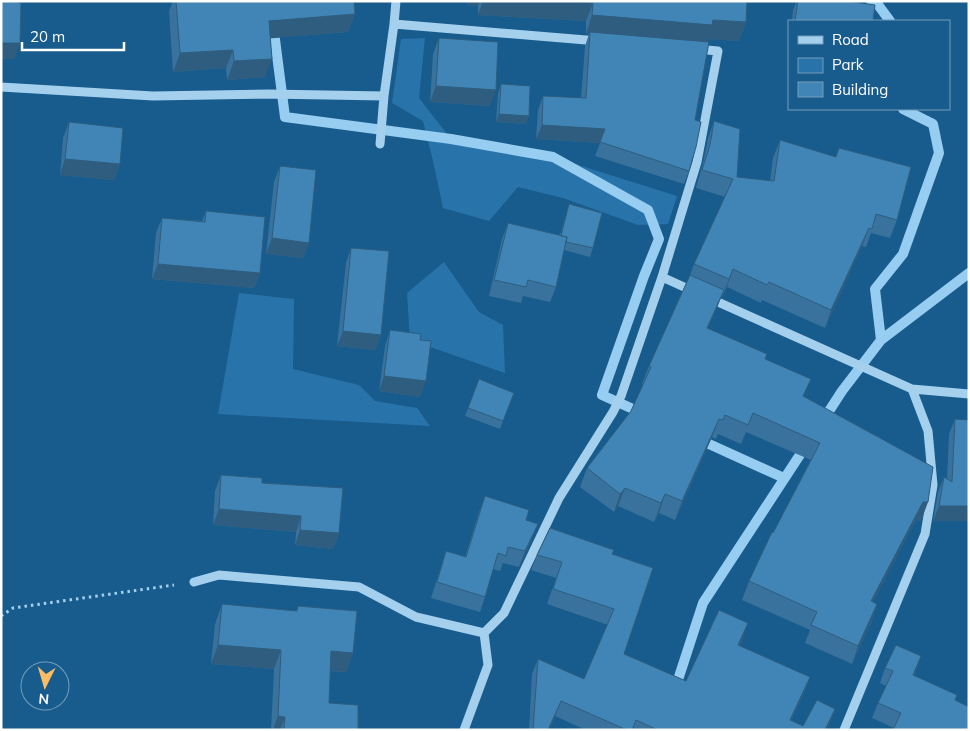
<svg xmlns="http://www.w3.org/2000/svg" width="970" height="731" font-family="Mulish,sans-serif">
<rect width="100%" height="100%" fill="#185b8d"/>
<!-- green -->
<path fill="#2874aa" d="M425,38L419,98L451,139L553,157L677,196L668,224L638,225L563,198L518,187L489,221L443,208L433,161L423,121L392,103L401,39Z
M444,262L479,312L503,325L505,373L410,340L407,293Z
M239,293L294,299L293,369L359,385L375,401L417,408L430,426L218,414Z"/>
<g fill="none" stroke-linecap="round" stroke-linejoin="round">
<!-- stream -->
<path stroke="#97cdf1" stroke-width="10" d="M270,1L285,117L451,139L553,157L648,210L659,239L644,276L602,395L644,414
M871,1L876,2L890,21
M881,340L875,289L903,254L939,153L933,124L903,109
M822,422L842,391L881,340L969,273
M698,439L784,478
M675,689L703,603L807,444"/>
<!-- path -->
<path stroke="#a4d0ee" stroke-width="3" stroke-dasharray="2.5 4" stroke-linecap="butt" d="M1,616L13,608L174,585"/>
<!-- minor -->
<path stroke="#a4d0ee" stroke-width="9" d="M396,1L394,24L598,41
M1,87L153,96L268,94L384,96
M380,144L384,96L394,24
M662,277L695,292
M709,298L912,389L969,394
M194,582L219,575L359,587L416,617L484,633L504,613L559,498L613,412L621,396L662,277L697,162L718,51L696,49
M464,730L488,665L484,633
M844,730L925,534L933,485L928,431L912,389"/>
</g>
<!-- wall -->
<path fill="#38729d" d="M173,1H176L355,14L348,32L270,38L265,77L227,80L226,68L173,72L169,11Z
M467,1H747L746,22L739,41L708,39L706,42L695,120L689,171L684,184L595,156L600,143L536,139L538,110L543,96L581,98L585,46L589,34H586V21L478,15V6L467,5Z
M797,1H847L873,21H792L793,10Z
M439,38L490,106L430,102L433,54Z
M501,84L526,124L496,122L498,93Z
M714,121L737,177L770,181L773,158L780,140L836,157L839,148L897,220L890,238L871,233L866,247L862,246L825,328L762,300L761,303L727,287L722,297H721L708,328L765,359L804,397L921,521L916,520L873,602L877,604L871,623L852,664L805,643L810,630L742,600L749,581L773,533L811,460L746,432L741,444L718,434L716,439L712,437L675,520L659,513L654,522L618,506L614,512L580,487L587,468L631,411L643,385L642,384L649,366L690,275L694,264L725,197L696,188L703,163L708,139Z
M69,122L120,164L114,180L60,175L63,138Z
M280,166L309,243L303,258L266,254L274,182Z
M569,204L593,248L590,257L564,250L556,287L550,302L523,296L521,303L489,296L502,239L508,223L560,235Z
M206,211L260,273L254,288L152,279L156,233L162,218L202,221Z
M351,248L381,335L375,350L337,346L346,263Z
M390,330L420,340V397L379,391L385,346Z
M479,379L514,393L500,429L465,416Z
M955,419L969,521H933L938,492L944,477L947,479L949,434Z
M221,475L262,483L339,533L333,549L295,545L296,532L213,525L215,491Z
M485,496L526,520L532,539L519,567L503,563L500,571L493,569L485,597L480,612L431,598L446,551L465,557L479,512Z
M612,554L624,654L686,681L743,639L740,646L810,677L804,693L791,721L803,726L835,709L827,730H586L555,716L549,730H529L532,674L538,659L584,679L608,625L547,604L556,578L531,570L537,555Z
M222,604L296,611L298,606L353,653L346,672L330,671L329,703L358,730H271L274,669L211,664L215,624Z
M921,656L914,676L957,695L894,728L872,718L878,703L886,686L880,683L885,668Z"/>
<!-- shaded-wall -->
<path fill="#2e5d7f" d="M468,1H480L478,6L467,5Z
M483,1H562L593,3L586,21L478,15Z
M355,14L348,32L263,39L269,21Z
M592,15L713,20L746,22L739,41L708,39L706,44L590,32L589,34H586Z
M1,43H20L14,59H1Z
M233,50L226,68L173,72L180,53Z
M272,59L265,77L227,80L234,61Z
M436,86L496,90L490,106L430,102Z
M499,114L529,116L526,124L496,122Z
M542,125L605,129L600,143L536,139Z
M65,159L120,164L114,180L60,175Z
M869,228L862,246L825,328L831,310Z
M272,238L309,243L303,258L266,254Z
M158,264L260,273L254,288L152,279Z
M733,269L727,287L722,297L729,279Z
M724,290L717,308L700,346L707,328Z
M343,331L381,335L375,350L337,346Z
M384,376L426,381L420,397L379,391Z
M719,419L712,437L675,520L682,501Z
M625,488L618,506L614,512L620,494Z
M665,494L659,513L654,522L661,503Z
M923,502H928L921,521L916,520L864,620L871,601Z
M939,506H969V521H933Z
M219,509L301,516L296,532L213,525Z
M538,524L532,539L519,567L525,551Z
M300,530L339,533L333,549L295,545Z
M877,604L871,623L852,664L858,646Z
M748,623L743,639L733,661L738,645Z
M218,645L281,650L274,669L211,664Z
M331,651L353,653L346,672L324,670Z
M921,656L916,672L907,691L913,675Z
M810,677L804,693L787,730L790,720Z
M561,701L555,716L549,730H548Z
M835,709L829,725L827,730H825Z
M278,716L285,717L280,730H273Z"/>
<!-- building -->
<path fill="#4185b6" stroke="#2e5d7f" d="M1,1H17V2L21,3L20,43H1Z
M176,1H354L355,14L269,21L272,59L234,61L233,50L180,53Z
M562,1H747L746,22L713,20L712,25L592,15L593,3Z
M798,1H847L875,5L873,21H795Z
M590,32L709,42L695,120L701,122L696,147L689,171L600,142L605,129L542,125L543,96L586,98Z
M439,38L498,42L496,90L436,86Z
M501,84L530,86L529,116L499,114Z
M714,121L740,129L737,177L774,181L780,140L836,157L839,148L911,167L897,220L876,214L872,229L869,228L831,310L769,282L767,285L733,269L729,279L694,264L733,179L702,170L710,145Z
M69,122L123,128L120,164L65,159Z
M280,166L316,170L309,243L272,238Z
M569,204L602,213L593,248L566,242L567,237L561,236Z
M206,211L265,217L260,273L158,264L162,218L205,222Z
M508,223L567,237L556,287L528,280L526,287L494,280Z
M351,248L389,251L381,335L343,331Z
M690,275L724,290L707,328L767,354L765,359L811,379L803,396L933,467L928,502H923L871,601L877,604L858,646L811,625L817,612L749,581L772,532L773,533L820,443L753,413L748,425L725,415L723,420L719,419L682,501L665,494L661,503L625,488L620,494L587,468L631,411L651,367L649,366Z
M390,330L421,334L420,340L431,341L426,381L384,376Z
M479,379L514,393L503,421L468,408Z
M955,419L969,420V506H939L944,477L952,482Z
M221,475L262,478V483L343,488L339,533L300,530L301,516L219,509Z
M485,496L529,510L526,520L538,524L525,551L508,547L506,556L498,553L485,597L437,582L446,551L466,557Z
M550,528L614,550L612,554L653,568L624,654L686,681L719,610L748,623L738,645L810,677L790,720L803,726L817,700L835,709L825,730H658L636,720L632,730H627L561,701L548,730H533L538,659L584,679L614,609L553,589L562,562L537,555Z
M222,604L297,611L298,606L357,611L353,653L331,651L329,703L358,705V730H284L285,717L278,716L281,650L218,645Z
M896,645L921,656L913,675L957,695L955,700L969,707V730H893L901,713L878,703L893,671L885,668Z"/>
<!-- border -->
<rect width="970" height="731" fill="none" stroke="#ffffff" stroke-width="5"/>
<!-- legend -->
<rect x="788" y="20" width="162" height="90" fill="#185b8d" stroke="#749dbb"/>
<rect x="798" y="36" width="25" height="8" fill="#a4d0ee" stroke="#749dbb"/>
<text x="832" y="45" font-size="15" fill="#ffffff">Road</text>
<rect x="798" y="58" width="25" height="15" fill="#2874aa" stroke="#749dbb"/>
<text x="832" y="70" font-size="15" fill="#ffffff">Park</text>
<rect x="798" y="82" width="25" height="15" fill="#4185b6" stroke="#749dbb"/>
<text x="832" y="95" font-size="15" fill="#ffffff">Building</text>
<!-- north arrow -->
<g transform="translate(45 686) rotate(185)"><circle r="24" fill="#185b8d" stroke="#749dbb"/>
<path d="M0-4L9 19L0 12L-9 19Z" fill="#ffbd62"/>
<text y="-8" font-size="14" font-weight="bold" text-anchor="middle" fill="#ffffff">N</text>
</g>
<!-- scale -->
<path d="M22 42v8h102v-8" fill="none" stroke="#ffffff" stroke-width="2.5"/>
<text x="30" y="42" font-size="15" fill="#ffffff" stroke="#185b8d" stroke-width="4" paint-order="stroke">20 m</text>
</svg>
